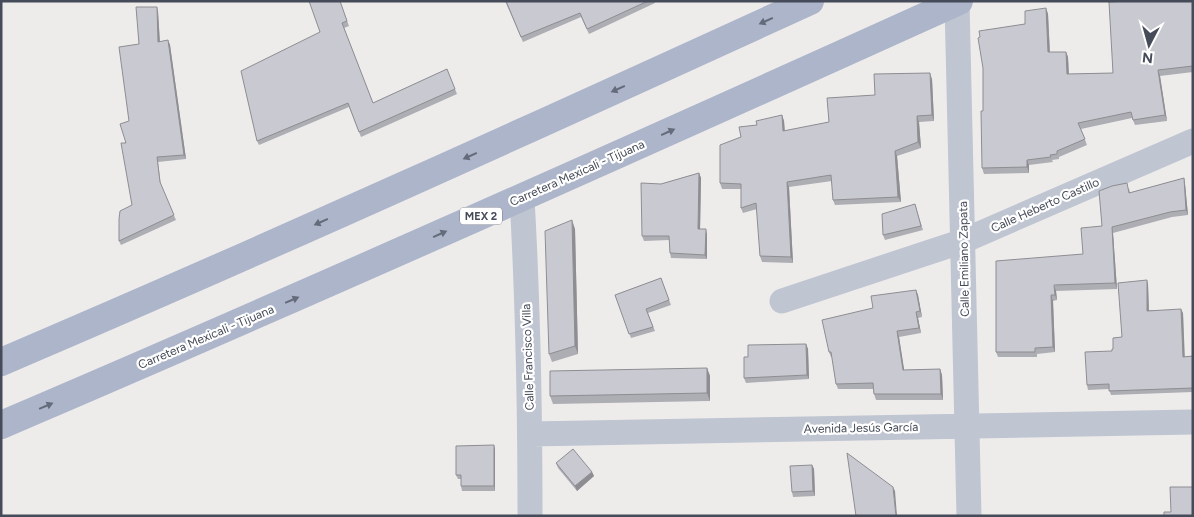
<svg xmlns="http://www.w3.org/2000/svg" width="1194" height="517" font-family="Figtree,sans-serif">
<rect width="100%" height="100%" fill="#eeeceb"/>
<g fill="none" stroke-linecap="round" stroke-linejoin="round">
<!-- minor -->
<path stroke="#bfc5d1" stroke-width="25" d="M957,2L969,516
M522,198C528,304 530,410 530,516
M782,301L963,241L1193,141
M530,434L1193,422"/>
<!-- primary -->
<path stroke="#acb5ca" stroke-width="28" d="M1,362C273,246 541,124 810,1
M1,425C322,288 641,145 959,1"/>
</g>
<!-- wall -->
<path fill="#adadb4" d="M340,1L349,26L344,28L373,103L447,69L457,94L361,137L349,107L259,145L257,141L320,32Z
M505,1H655V3L589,34L581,17L523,42Z
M1193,1V72L1160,76L1167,121L1135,125L1132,118L1081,129L1087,145L1059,157V159L1052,160L1053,162L1029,165V173L984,174L982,168L983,111L1025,24L1046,8L1048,14L1050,52H1066L1068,57L1069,74L1113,73Z
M158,11L160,42L168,40L170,45L186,159L158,162L161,186L176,220L121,245L119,241L132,205L126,143L129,121Z
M932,79L934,121L919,122L921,148L897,156L901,202L835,205L833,200L832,181L789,187L793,263L762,262L760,256L757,209L743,213L741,208V189H722L720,183L741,137L757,125L782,115L784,121L785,131L829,122L875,95Z
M699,173L701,178L700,229L707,234V259L671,258L670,253L669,240L644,241L642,236L661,184Z
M1184,178L1185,184L1188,215L1172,217L1113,233L1117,289L1056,291L1057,300L1053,301L1055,352L1037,354V357H998L996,352L1083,254L1129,188L1130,193Z
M915,204L923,230L885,240L883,235Z
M575,229L578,354L552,362L549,354Z
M661,278L671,305L648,313L655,331L631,338L615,295Z
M1148,284L1149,310L1183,313L1184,357L1193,356V392L1111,395L1109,389L1088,390L1087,385L1122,337Z
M916,290L918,295L922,317L918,318L921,333L899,337L904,370L940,369L942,375L943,400H876L874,394L873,389H838L836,384L832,357H831L829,352L873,308Z
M806,344L808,349L809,379L746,383L744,378L748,357Z
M707,368L710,376V401L553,404L550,396Z
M494,445L495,450V491H462L461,486V479H458L456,475Z
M556,463L592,472L594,476L577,491L558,468Z
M812,465L814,469L815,496L793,497L792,492Z"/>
<!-- shaded-wall -->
<path fill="#8d8d92" d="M157,7L158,11L160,46L158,42Z
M1046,8L1048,14L1050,58L1048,52Z
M168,40L170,45L186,159L184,155Z
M1066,52L1068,57L1069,79L1067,74Z
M1158,70L1160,76L1167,121L1165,115Z
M930,73L932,79L934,121L932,115Z
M782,115L784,121L785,137L783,131Z
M917,116L919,122L921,148L918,142Z
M895,151L897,156L901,202L898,197Z
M1027,160L1029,165V173L1027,167Z
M699,173L701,178L700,233L698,229Z
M1184,178L1185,184L1188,215L1186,210Z
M787,182L789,187L793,263L791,257Z
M572,220L575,229L578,354L575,346Z
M1112,227L1113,233L1117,289L1115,283Z
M706,229L707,234V259L705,255Z
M1147,280L1148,284L1149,315L1147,311Z
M1054,285L1056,291L1057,300L1055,295Z
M916,290L918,295L922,317L920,311Z
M1051,295L1053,301L1055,352L1053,347Z
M1181,309L1183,313L1185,361L1183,357Z
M916,312L918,318L921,333L919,328Z
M897,331L899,337L905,375L903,370Z
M806,344L808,349L809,379L807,375Z
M707,368L710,376V401L707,393Z
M940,369L942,375L943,400L941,394Z
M494,445L495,450V491L494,486Z
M812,465L814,469L815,496L813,491Z
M592,472L594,476L577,491L575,486Z
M893,487L895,491L897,516H896Z"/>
<!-- building -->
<path fill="#c9c9d1" stroke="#8d8d92" d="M309,1H340L347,21L342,23L373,103L447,69L455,89L359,132L348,103L257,141L241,71L320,32Z
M506,1H648L587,29L580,13L521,37Z
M1129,1H1193V66L1158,70L1165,115L1133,120L1131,112L1078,123L1085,139L1057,151V154L1050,155L1051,157L1027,160V167L982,168L981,111H983V68L978,38L980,37L979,31L1025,24V11L1046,8L1048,52H1066L1067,74L1113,73L1109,2Z
M136,7H157L158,42L168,40L184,155L157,157L160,182L174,215L119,241V219L120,211L132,205L121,143H126L120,124L129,121L119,47L139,44Z
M930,73L932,115L917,116L918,142L895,151L898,197L833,200L831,175L787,182L791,257L760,256L756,203L741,208V184L720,183V145L741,137L739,127L757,125L756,121L782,115L783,131L829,122L827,98L875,95L874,74Z
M699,173L698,229H706L705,255L670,253L669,236H642L641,183L661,184Z
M1184,178L1186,210L1170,212L1112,227L1115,283L1054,285L1055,295H1051L1053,347L1035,348V352H996V261L1083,254L1081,228L1102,226L1099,191L1112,186L1127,183L1129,193Z
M915,204L921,226L883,235L882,214Z
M572,220L575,346L549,354L545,231Z
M661,278L669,300L646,309L653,327L629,334L615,295Z
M1147,280V311L1181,309L1183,357L1193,356V388L1109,391V384L1087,385L1085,352L1112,351V349H1113V338L1122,337L1118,283Z
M916,290L920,311L916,312L919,328L897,331L903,370L940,369L941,394H874L873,383L836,384L831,352H829L822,320L873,308L871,296Z
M806,344L807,375L744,378V357H748V345Z
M707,368V393L550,396V371Z
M494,445V486H461V475H456V446Z
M573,449L592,472L575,486L556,463Z
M847,453L893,487L896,516H856Z
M812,465L813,491L792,492L790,466Z
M1170,487H1193V516H1164V512H1171Z"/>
<!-- one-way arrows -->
<defs><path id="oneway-solid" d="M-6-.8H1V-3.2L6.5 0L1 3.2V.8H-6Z" transform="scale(1.25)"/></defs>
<g fill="#646b7a">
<use href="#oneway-solid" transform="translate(766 21) rotate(156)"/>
<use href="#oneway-solid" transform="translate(618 89) rotate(156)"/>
<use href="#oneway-solid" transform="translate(668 132) rotate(-24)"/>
<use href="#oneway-solid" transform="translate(470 156) rotate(156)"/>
<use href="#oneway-solid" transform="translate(321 222) rotate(156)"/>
<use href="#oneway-solid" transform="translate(440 234) rotate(-24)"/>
<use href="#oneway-solid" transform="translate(292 300) rotate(-23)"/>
<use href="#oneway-solid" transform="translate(46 406) rotate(-23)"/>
</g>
<g text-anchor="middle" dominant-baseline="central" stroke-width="4.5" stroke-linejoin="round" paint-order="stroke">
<!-- shield labels -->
<rect fill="#fff" stroke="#7d818a" stroke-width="1" x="460" y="207.5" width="42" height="17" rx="4"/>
<g font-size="11" font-weight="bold" fill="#454b58">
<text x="481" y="216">MEX 2</text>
</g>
<!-- street labels -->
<g font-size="12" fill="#454b58" stroke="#fff">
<text transform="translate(577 173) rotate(-24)">Carretera Mexicali - Tijuana</text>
<text transform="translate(1045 205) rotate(-24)">Calle Heberto Castillo</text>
<text transform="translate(964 259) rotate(-91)">Calle Emiliano Zapata</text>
<text transform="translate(206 337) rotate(-23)">Carretera Mexicali - Tijuana</text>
<text transform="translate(528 357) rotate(-92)">Calle Francisco Villa</text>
<text transform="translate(861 428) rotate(-1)">Avenida Jesús García</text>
</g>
</g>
<!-- border -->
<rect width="1194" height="517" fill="none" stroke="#454b58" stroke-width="5"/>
<!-- north arrow -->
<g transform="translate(1149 45) rotate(186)" stroke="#ffffff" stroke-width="4" paint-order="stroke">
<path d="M0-4L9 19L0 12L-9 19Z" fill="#454b58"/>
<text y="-8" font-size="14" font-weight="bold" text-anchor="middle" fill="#454b58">N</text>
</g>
</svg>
